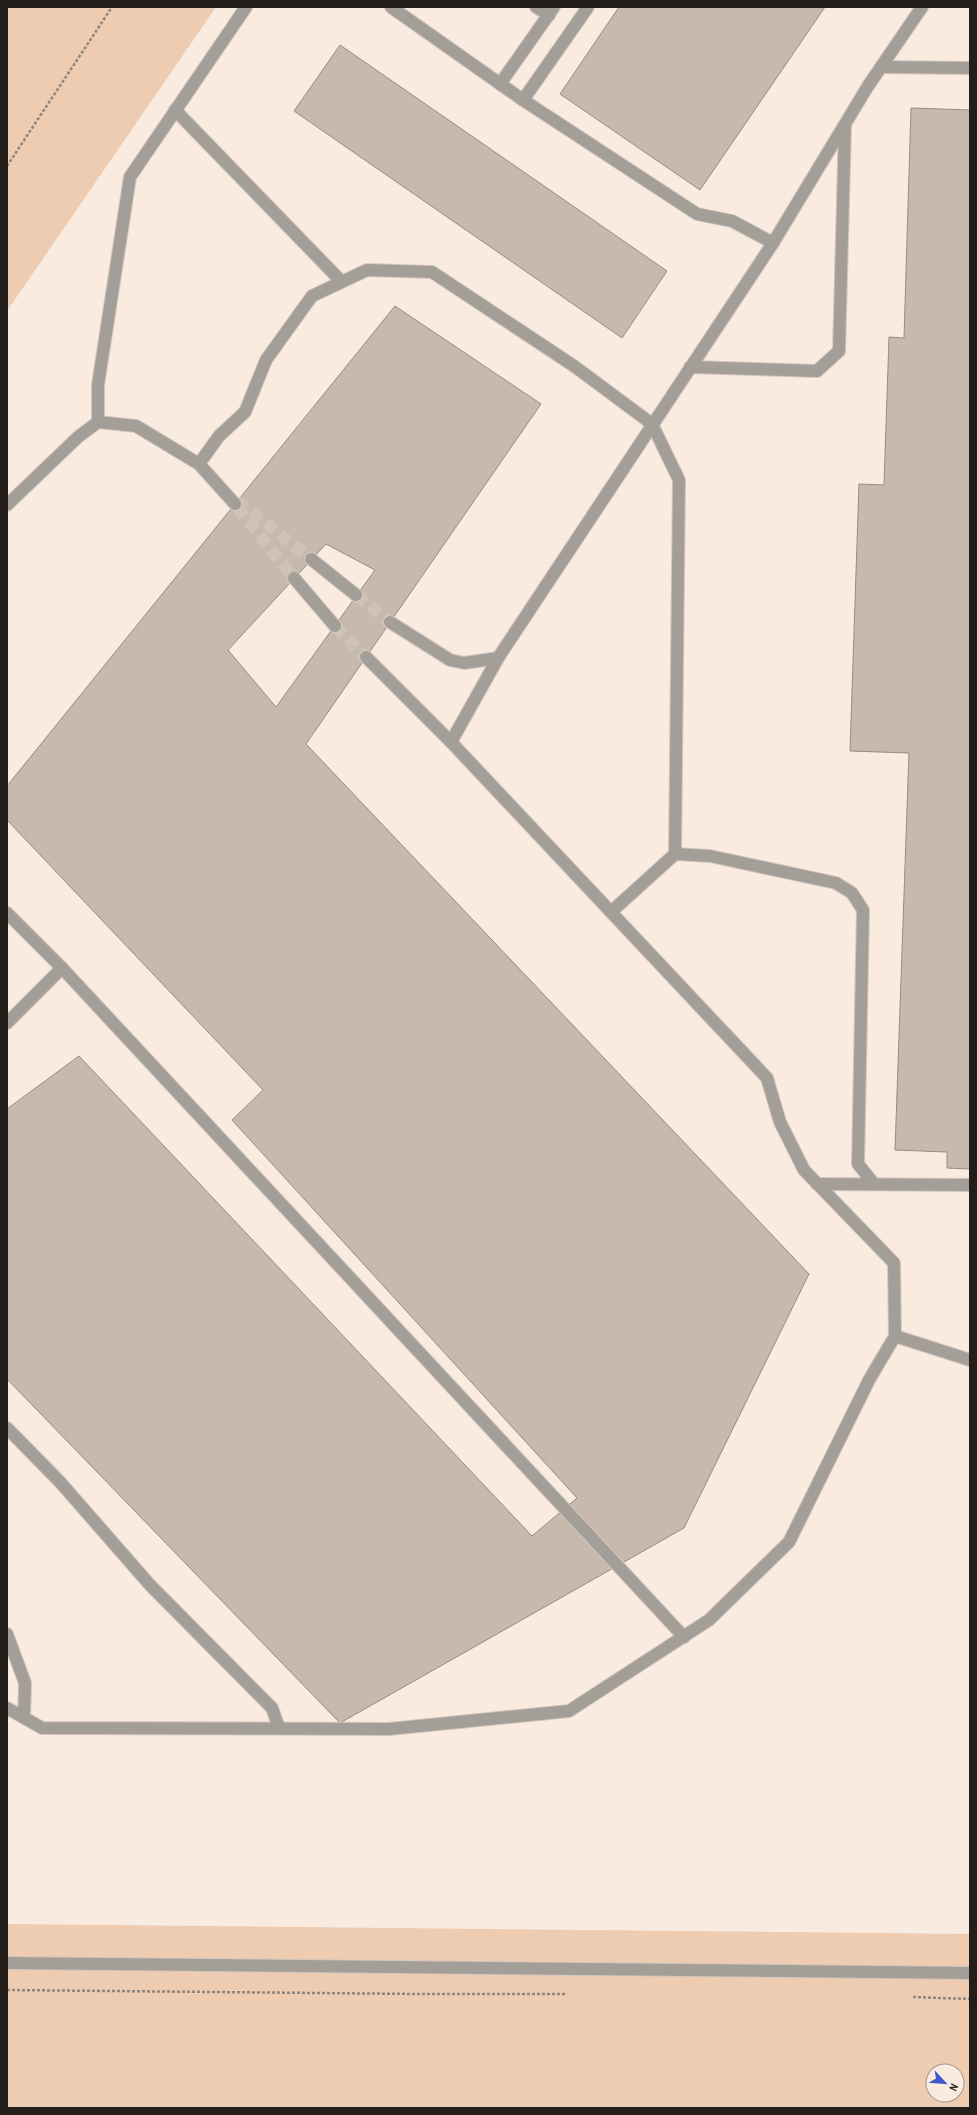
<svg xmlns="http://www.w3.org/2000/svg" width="977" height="2115" font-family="'Archivo Narrow',sans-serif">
  <rect width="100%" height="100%" fill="#faebe0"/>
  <!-- green -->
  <g fill="#edccb1" fill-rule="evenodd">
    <polygon points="7,7 216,7 7,311"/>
    <path d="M7,1924L970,1934V2108H7ZM933,2071H957V2095H933Z"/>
  </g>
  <!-- building -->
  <g fill="#c7b9ae" stroke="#988b80" fill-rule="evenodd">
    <polygon points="619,7 825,7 700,190 560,94"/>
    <polygon points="340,45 667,271 622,338 294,111"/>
    <polygon points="911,108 970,110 970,1169 947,1168 947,1152 895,1150 909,753 850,751 859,484 884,485 889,337 904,338"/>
    <path d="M395,306L541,404L306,744L809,1274L684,1528L340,1723L7,1379V1109L79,1056L532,1536L577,1498L232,1120L263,1090L7,820V786ZM326,544L375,570L276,707L228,650Z"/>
  </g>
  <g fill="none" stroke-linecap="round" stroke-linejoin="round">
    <!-- minor-tunnel -->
    <g stroke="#cfc2b8" stroke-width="12" stroke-dasharray="12 6" stroke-linecap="butt">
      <polyline points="237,501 311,559"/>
      <polyline points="237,507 294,578"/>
      <polyline points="356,595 390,622"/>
      <polyline points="335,626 366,657"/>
    </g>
    <defs>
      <g id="minor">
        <polyline points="391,7 523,100 697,214 732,221 773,243"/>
        <polyline points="536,7 549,15"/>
        <polyline points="881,67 970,68"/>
        <polyline points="500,84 554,7"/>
        <polyline points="523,100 588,7"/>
        <polyline points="175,110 341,281"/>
        <polyline points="690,367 817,371 839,351 845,125"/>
        <polyline points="98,422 136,426 199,464 235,504"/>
        <polyline points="199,464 219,436 245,412 266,360 312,296 367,270 432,272 574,366 652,424 679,480 675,854"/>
        <polyline points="7,505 78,437 98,422 98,385 130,177 246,7"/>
        <polyline points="311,559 356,595"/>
        <polyline points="294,578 335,626"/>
        <polyline points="390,622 450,660 464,663 498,658"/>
        <polyline points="451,742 498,658 773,243 868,86 922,7"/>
        <polyline points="611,912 675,854 710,856 836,883 852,893 863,910 858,1164 874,1184"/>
        <polyline points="7,913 62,968 7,1023"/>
        <polyline points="62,968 684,1637"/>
        <polyline points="817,1184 970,1185"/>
        <polyline points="895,1336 970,1360"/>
        <polyline points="7,1428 60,1482 150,1585 272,1708 279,1728"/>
        <polyline points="7,1634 25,1683 24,1718"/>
        <polyline points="7,1708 42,1728 389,1729 569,1711 709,1620 789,1542 869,1380 895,1336 894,1263 804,1170 780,1122 767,1078 451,742 366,657"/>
        <polyline points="7,1963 970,1973"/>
      </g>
    </defs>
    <!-- minor casing -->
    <use href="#minor" stroke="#d3c6bc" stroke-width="14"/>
    <!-- path -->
    <g stroke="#90867e" stroke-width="2.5" stroke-dasharray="3 2" stroke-linecap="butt">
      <polyline points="7,166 112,7"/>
      <polyline points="7,1990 419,1994 566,1994"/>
      <polyline points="913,1997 970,1999"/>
    </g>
    <!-- minor -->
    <use href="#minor" stroke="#a49e99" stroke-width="12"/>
  </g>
  <!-- border -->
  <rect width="977" height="2115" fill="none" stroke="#231e1a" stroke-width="16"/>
  <!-- north arrow -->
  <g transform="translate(945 2083) rotate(116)"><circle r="19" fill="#faebe0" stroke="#a49991"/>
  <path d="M0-3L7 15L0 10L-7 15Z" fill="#4057ca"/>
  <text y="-6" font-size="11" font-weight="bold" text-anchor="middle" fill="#231e1a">N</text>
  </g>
</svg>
